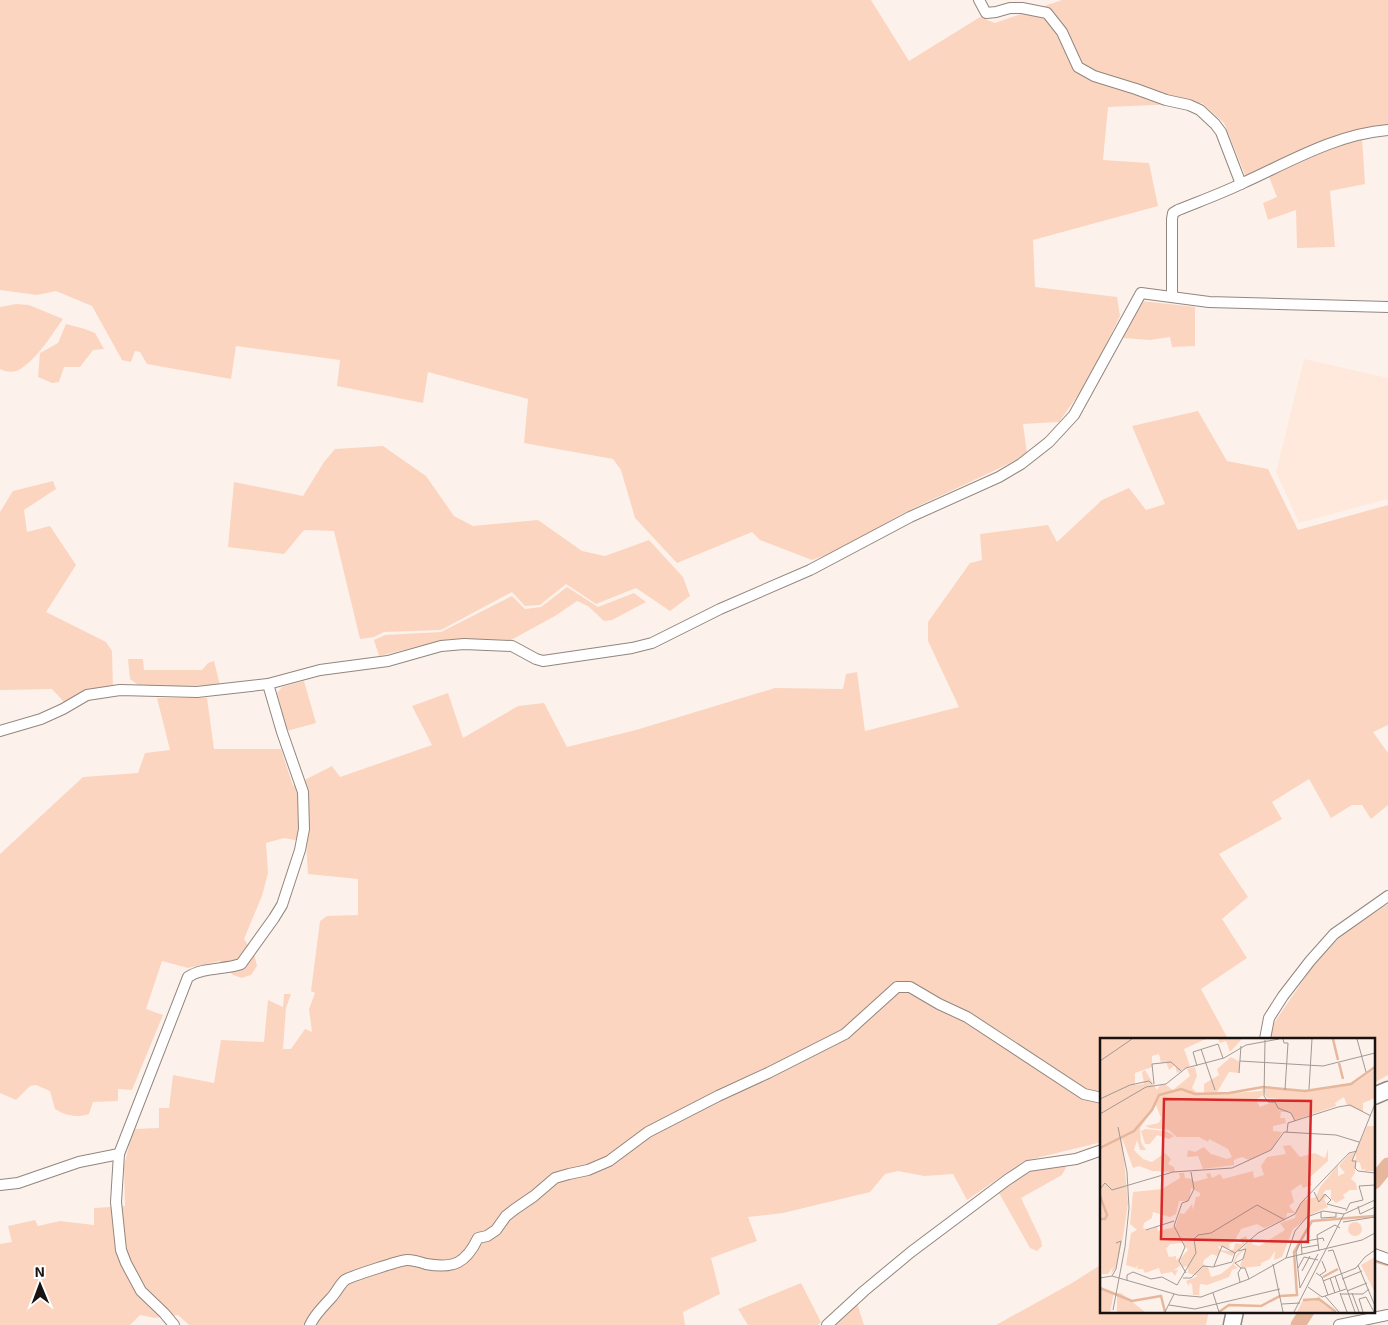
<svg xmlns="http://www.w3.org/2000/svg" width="1388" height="1325" font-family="'Exo 2',sans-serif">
  <rect width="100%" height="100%" fill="#fdf2eb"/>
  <!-- built -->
  <polygon fill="#fee9dc" points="1304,359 1388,378 1388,499 1299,523 1276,472"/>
  <!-- green -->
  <g fill="#fbd5c0">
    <path d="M0,0H871L909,61L980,17L995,23L1062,0H1388V126L1359,129L1342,134L1246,177L1224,123L1202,103L1108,107L1103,160L1149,163L1158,206L1033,240L1035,287L1117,297L1120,316L1088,381L1059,422L1023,424L1027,454C986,476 942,494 900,515C871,531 844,550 812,560L760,540L752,532L677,563L635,518L621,470L613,459L524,443L528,399L428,372L423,403L337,386L340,360L236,346L231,379L147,364L140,352L135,351L131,362L122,360L92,306L56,291L37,295L0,290Z"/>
    <path d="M1362,138L1365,184L1330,191L1335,247L1297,248L1296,210L1268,220L1263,203L1277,197L1269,177C1294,165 1336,141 1362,138Z"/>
    <polygon points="1142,301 1195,307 1195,346 1172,347 1170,337 1150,340 1123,338"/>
    <path d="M16,304L29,305L63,319C51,336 37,359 19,370C12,373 6,372 0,369V307Z"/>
    <polygon points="66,324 85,329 95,333 104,349 93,350 80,367 64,367 59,382 52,383 38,377 40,353 58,343"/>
    <path d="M1198,411L1227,461L1268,469L1298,530L1388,505V725L1373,732L1388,753V805L1371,819L1362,805H1352L1331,818L1309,779L1272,802L1282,819L1219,854L1248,897L1222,919L1247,958L1201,989L1228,1039H1102V1142L1024,1161L967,1200L953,1174L924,1176L898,1171L885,1174L870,1192L783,1213L748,1217L757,1241L711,1258L720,1294L683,1312L685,1325H189L178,1315L155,1318L140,1315L130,1325H0V1244L12,1242L8,1226L35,1220L38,1226L60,1221L94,1225V1208L125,1206L124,1166L133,1129L159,1128V1108H169L173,1075L214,1083L221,1040L264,1042L268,1000L283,1007L284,994H291L286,1008L283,1049H291L305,1029L312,1032L309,1009L315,993L311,991L320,921L327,916L358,915V879L308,874L306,842L284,838L266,843L268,873L262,896L244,939L254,954L257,966L251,975L242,978L233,975L220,961L188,968L162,961L146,1009L163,1015L132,1090L118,1089V1101L93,1102L89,1114C76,1118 66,1116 55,1109L50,1091L36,1085L30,1086L16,1100L0,1093V854L83,777L138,773L145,753L170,750L157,698H207L214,749H281L293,786L332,766L340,777L432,745L412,706L448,693L463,738L518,706L544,703L567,747L636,730L775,688L843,689L846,674L857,672L865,731L959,707L928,641V622L970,563L982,560L980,534L1048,525L1057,542L1102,500L1129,488L1146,510L1165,504L1132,426Z"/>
    <polygon points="383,446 426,476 454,516 473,526 538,520 582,551 605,556 649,540 683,577 690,596 670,611 636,588 596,604 566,584 540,605 525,606 512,592 441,630 384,632 374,637 360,639 334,531 304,530 284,554 228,547 234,482 303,496 324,462 335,449"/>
    <polygon points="53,481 56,489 24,510 27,532 50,526 76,565 46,612 106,642 112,651 113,688 86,691 64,702 52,689 0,690 0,512 13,491"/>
    <polygon points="567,587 598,607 634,593 646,602 612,620 604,621 588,606 577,601 555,616 511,640 449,639 379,656 374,640 385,635 441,632 512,596 525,609 541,607"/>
    <polygon points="128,659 143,659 144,670 202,670 208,663 214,661 220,685 141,687 130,679"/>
    <polygon points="304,681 316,723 287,731 277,693 282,687"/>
    <polygon points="1388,904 1388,1075 1374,1083 1374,1039 1270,1039 1274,1023 1317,960 1345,932"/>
    <polygon points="1067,1165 1062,1175 1021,1198 1041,1240 1042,1246 1037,1251 1030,1248 999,1193 1030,1171"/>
    <polygon points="1102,1264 1102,1311 1209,1311 1206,1325 996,1325 1072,1283"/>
    <polygon points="801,1283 821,1322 818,1325 748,1325 738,1309"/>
    <polygon points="857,1303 864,1325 835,1325"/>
  </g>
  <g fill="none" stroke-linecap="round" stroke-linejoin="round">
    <!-- stream -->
    <polyline stroke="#e6b79c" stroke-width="2.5" points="1374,1261 1388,1265"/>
    <!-- river -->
    <g stroke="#e6b79c" stroke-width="15">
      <polyline points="1374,1182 1388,1165"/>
      <polyline points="1298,1325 1307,1311"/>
    </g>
    <defs>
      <g id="street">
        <polyline points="979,0 986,13 996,12 1010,8 1022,8 1047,13 1062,32 1078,67 1094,76 1136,89 1166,100 1189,105 1200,110 1215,124 1221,132 1241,184"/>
        <path d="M1172,297V219L1173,213L1178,210C1200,201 1223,193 1245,182C1291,161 1337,134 1388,130"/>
        <polyline points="0,731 41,719 63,709 87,695 120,690 197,692 268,684 320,670 388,661 441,646 464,644 512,646 536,659 543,661 632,648 652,643 720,609 810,570 910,517 999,477 1021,464 1049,442 1074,415 1141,293 1209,302 1388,307"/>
        <polyline points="1265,1039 1269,1018 1283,996 1310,961 1334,934 1388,896"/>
        <polyline points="0,1185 18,1183 79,1162 119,1154"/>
        <polyline points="1374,1254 1388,1259"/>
        <path d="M174,1325L164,1313L141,1291L126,1263L121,1250L116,1202L119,1154L188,977C203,967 224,970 241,964L274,918L282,905L300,850L304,829L303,792L282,732L268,684"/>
        <path d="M310,1325C315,1314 323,1307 331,1298C336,1293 340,1284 345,1280C349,1277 401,1260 407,1260C413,1260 420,1262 426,1264C454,1269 466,1263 478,1238L487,1236L496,1230L506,1216L515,1209L534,1196L555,1178L569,1174L588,1170L609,1161L648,1132L718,1096L768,1073L845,1034L897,987H910L939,1004L967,1017L1084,1094L1102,1098"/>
        <polyline points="827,1325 864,1291 911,1252 1007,1180 1028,1166 1076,1159 1102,1150"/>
        <polyline points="1339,1325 1388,1315"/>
      </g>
      <g id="primary">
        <polyline points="1374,1096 1388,1090"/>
        <polyline points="1232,1325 1235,1311"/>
      </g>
    </defs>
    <!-- street casing -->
    <use href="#street" stroke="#92867e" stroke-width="12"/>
    <!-- primary casing -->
    <use href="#primary" stroke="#92867e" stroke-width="19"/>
    <!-- street -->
    <use href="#street" stroke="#fff" stroke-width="10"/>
    <!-- primary -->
    <use href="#primary" stroke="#fff" stroke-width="16"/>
  </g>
  <!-- overview -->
  <g transform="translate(1100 1038)">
    <rect width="275" height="275" fill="#fdf2eb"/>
    <path d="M0,1H106L84,11L90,28L77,35L75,27L69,32L66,24L61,25L59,16L52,18V29L35,35V47L44,46L42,34L45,32L57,52L60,47H66L73,52L90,38L87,31L95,29L97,38L92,50L96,54L104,55V46L119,37L117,31L131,19L140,24L139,35L129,34L116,56L162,53L163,50L200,53L244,48L255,45L275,31V60L263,65V74L247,67L244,59L235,65L236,68L195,82L191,74H181L180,80H185L186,85L173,88V93L182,94L172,111L149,122L142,119L134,122V127L103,131L98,118L87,119L88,112L95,114L104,109L111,116L127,121L132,119L128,111L109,101L108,104L99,99H77L69,92L50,90L45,88L59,85L61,80L56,67L40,90L41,104L46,112H40L37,102L34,112L43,121L52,124L69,112L65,115L71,121L68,126L74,129L75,134L52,133L39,128L33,130L22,100L28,165L23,199L16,230L11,236L13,229L8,236H2ZM163,53L167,60L179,61L160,69L156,62L163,57ZM118,1H141V2L130,14L126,3L120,5ZM267,88H275V133H264L266,131L262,132L260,125L252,122ZM45,91L66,93L74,98L69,101L57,97L50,106H45L41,93ZM190,107L200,119L215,115L225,120L228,111V123L208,141L212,147L203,150L201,146L191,153L194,164L189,168L195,175H187L186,181L164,190L157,186L141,191L134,204L129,206L130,211L118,208L120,212L130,213L134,211L135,205L142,206L140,201L146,198L148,202L132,218L120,213L117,218L112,216L104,222L103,226L108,229L111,239L121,236L132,227L137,216L145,211L137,219L134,227L138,230L132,232L129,239L107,247L100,246L99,257H93L92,246L89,245V249L86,243L98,238L88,235V228L82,229L80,221L88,212L80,200L82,205L70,206L66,211L69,219L76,218V222L83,216L79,220L80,228L74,232H78L75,238L72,234L61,236L59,230L45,235L43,231H37L38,227L36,230L26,227L31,195L37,192L30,186L33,154L62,151L80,140L79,135H84L85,140L92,141L94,144L108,140L106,136L110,135L112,140L120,136L123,141L153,133L154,140L164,137L161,128L167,119L186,116L183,108ZM91,150L100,155V158L96,159L93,172L92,166L84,176L80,175L75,189L58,193L57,189L61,187L50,192L43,190L44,185L52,180L53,174L70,179L76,176L79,163H89ZM256,114L255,135L251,141L256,145L257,152H250L243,157L245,160L236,165L231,161V152H226L223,155L227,158L224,161L228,169L214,175L193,191L182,219L174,222L175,213L170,221L161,225V228L142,230L140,227L147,211L140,214L152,200V206L159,208L185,192L180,185L195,180L197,171L204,162L216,159L220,149L238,127V138L245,135L239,128L249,116ZM248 191a7 7 0 1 1 14 0a7 7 0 1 1-14 0ZM275,219V255L261,227ZM0,248L7,254H14L10,274H0ZM17,255H21L45,274H17ZM219,258L223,266L235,274H197L203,262L213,263Z" fill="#fbd5c0" fill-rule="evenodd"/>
    <path fill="none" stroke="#e6b79c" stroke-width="2.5" d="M233,1L238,22M239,25L243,41M0,110L34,93L52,72L59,57L81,51L95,56L129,55L163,49L205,53L251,46L275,29M0,158L7,177L5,181H0M223,239L238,231M0,250L32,263L61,258L65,274M203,262L219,261L236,274M119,274L129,267L161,268L180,258L197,257L194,214L212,183L274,178"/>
    <path fill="none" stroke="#a19994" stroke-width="1" d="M183,1L184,5H188L185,52M257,1L266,34M165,2L164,58L168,64H175L178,70L191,75L195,83M101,11L115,52M0,23L32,1M140,23L223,28L275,15M97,28L93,14L118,6L123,20M139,35L141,8M54,46L52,26L71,24L81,33M209,51L212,1M0,61L30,47L49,43L52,46M275,66L252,123H256L255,130L258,133L275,135M0,76L46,49L66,46L86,30L124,20L146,7L179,1M187,94L188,85L238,69L250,67L271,78M0,151L5,145L12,152L73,134L132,130L171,112L184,94L236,97L259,104M214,154L219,164L225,156L231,162L227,166L246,171M258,168L260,176L275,169M246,173L250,165L263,162L259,148L275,147M221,174V180L236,179V175M244,176L275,162M243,184L275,179M46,192L74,183M201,210L218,207M138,213L146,211L143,221L135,225L141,230L138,235L140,244M219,213L217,197L235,187L240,190M228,213L233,212L255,274M202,216L201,204L223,200L224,203M186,220L262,202L275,195M173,226L183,274M258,227L275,268M114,228L122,208L135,215M141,230H145L149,241M198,230L204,219L218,222M202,233L210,218M86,235L79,223L85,209L74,188L82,165L88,163L94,151L91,134M216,235L222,239L228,257M220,237L226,233L222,223M12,238L16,231L21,203L16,205M235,238L240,253M0,240L12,238L78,257L101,259L149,241L186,220L195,193L207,179L223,173L244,176M83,240H91L103,228L113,229L132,224L135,215L158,195L195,176L201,165L249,115L257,113M230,240L235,255M242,241L262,233M27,243V237L33,234L51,241L62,239L77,247M223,243L256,230L265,219L275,212M77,247L96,215L94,201L98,197L111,195L157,167L185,182M208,249L222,259L246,251M200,250L196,214L200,205M200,250L218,216M247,253L267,245M113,255L119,274M240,255L247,274M252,255L259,274M240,256H263L269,251M225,258L239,274M182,266L200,265M69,267L95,271L180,251M13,272L25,209L29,170L27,134L18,89M65,274L74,256M194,274L244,176M263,274L259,261L266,259L274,274"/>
    <path fill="#d62828" fill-opacity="0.15" stroke="#d62828" stroke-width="2.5" d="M64,61L211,63L208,204L61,201Z"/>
    <rect width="275" height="275" fill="none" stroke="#181311" stroke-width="2.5"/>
  </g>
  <!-- north arrow -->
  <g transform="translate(40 1285) rotate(359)" stroke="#ffffff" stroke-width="4" paint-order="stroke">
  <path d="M0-4L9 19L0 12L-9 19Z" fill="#181311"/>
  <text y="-8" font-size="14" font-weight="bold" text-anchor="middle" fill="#181311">N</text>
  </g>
</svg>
